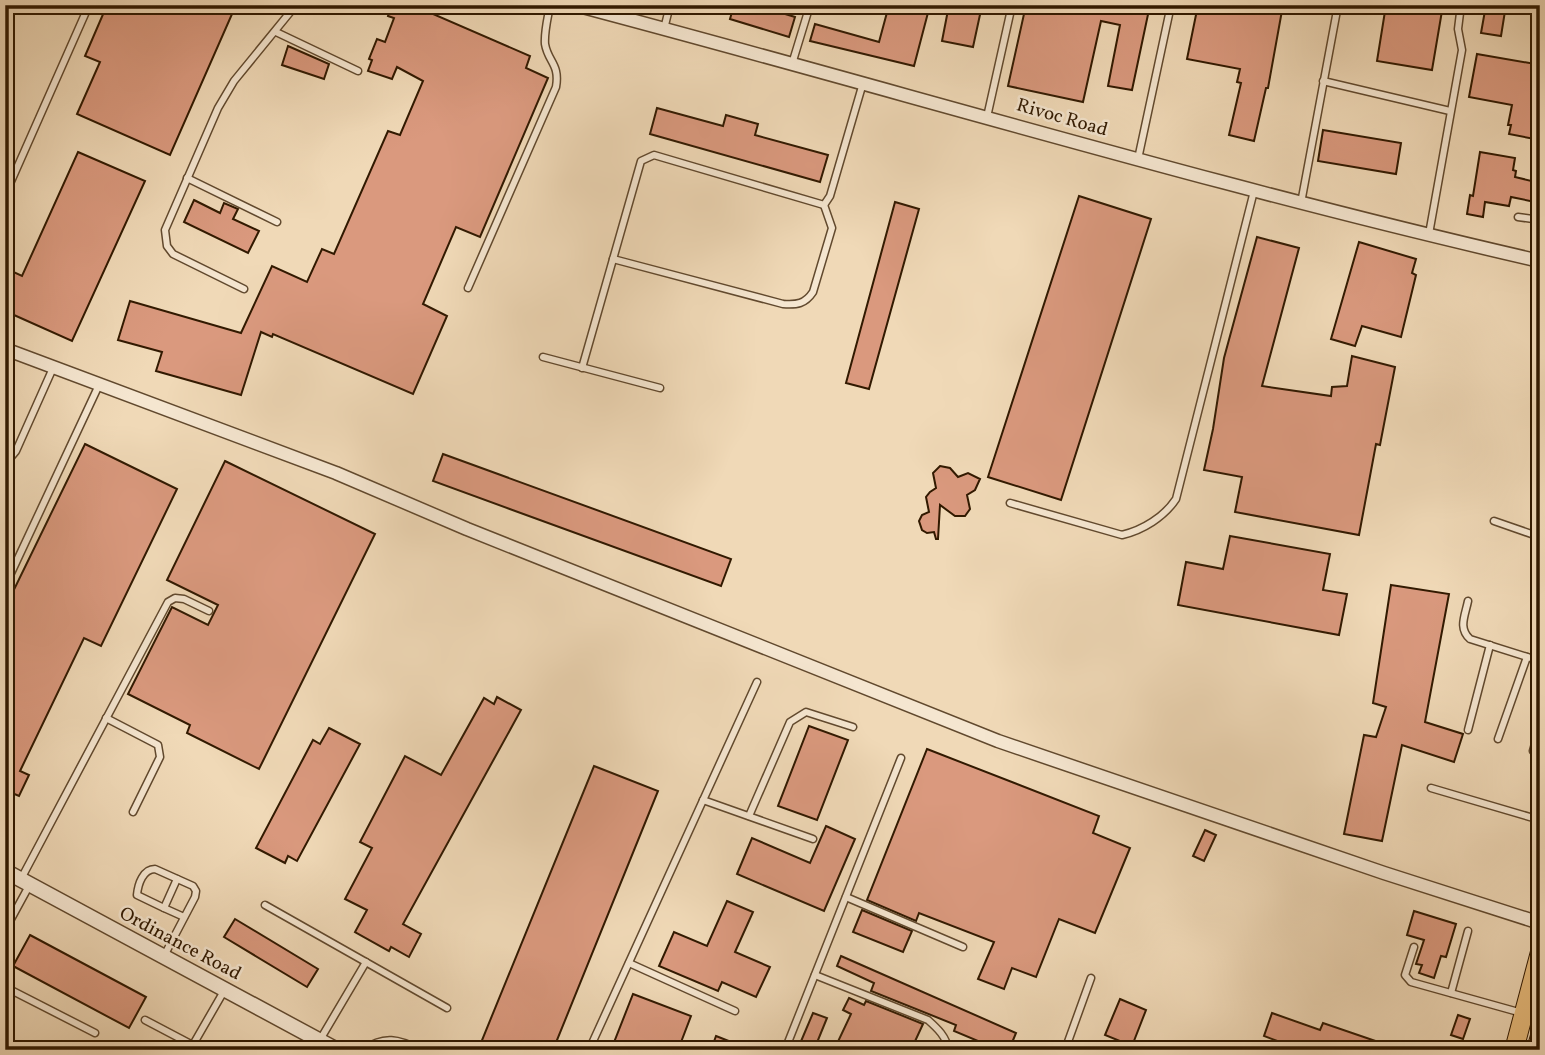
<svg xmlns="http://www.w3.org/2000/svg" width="1545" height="1055" font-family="Vollkorn,serif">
  <rect width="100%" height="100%" fill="#f0d9b7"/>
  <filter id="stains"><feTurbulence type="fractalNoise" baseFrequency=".00286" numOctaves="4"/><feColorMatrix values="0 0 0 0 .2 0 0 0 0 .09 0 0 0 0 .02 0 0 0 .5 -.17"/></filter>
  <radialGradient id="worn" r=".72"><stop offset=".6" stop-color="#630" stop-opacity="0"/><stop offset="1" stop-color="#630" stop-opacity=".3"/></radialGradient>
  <!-- building -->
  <g fill="#da997e" stroke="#311900" stroke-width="2">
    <polygon points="107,5 236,5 170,155 77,114 100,62 85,56"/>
    <polygon points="391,5 428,5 426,11 530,56 526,68 548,78 480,237 456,227 423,304 447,316 413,394 273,334 272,337 261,332 241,395 156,371 162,352 118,340 130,301 241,333 272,266 307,282 322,249 334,254 388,131 400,135 423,81 397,67 392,79 368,71 372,60 369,59 377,39 385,42 394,18 388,16"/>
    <polygon points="734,5 756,5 795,17 789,37 730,19"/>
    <polygon points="889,5 930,5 914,66 810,41 815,24 879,42"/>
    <polygon points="949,5 981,10 973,47 942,41"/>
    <polygon points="1026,5 1150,5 1132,90 1108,86 1120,25 1101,21 1083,102 1008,86"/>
    <polygon points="1198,5 1283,5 1268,88 1266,88 1254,141 1229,135 1241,83 1237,82 1240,69 1187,59"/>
    <polygon points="1386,5 1443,5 1432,70 1377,61"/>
    <polygon points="1486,5 1506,5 1501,36 1481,33"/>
    <polygon points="288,46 329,64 324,79 282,65"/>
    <polygon points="1477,54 1535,64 1534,66 1540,67 1540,140 1509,134 1511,125 1508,125 1512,105 1469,97"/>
    <polygon points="657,108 723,126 726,115 758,124 755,135 828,155 820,182 650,134"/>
    <polygon points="1323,130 1401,143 1396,174 1318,161"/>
    <polygon points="78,152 145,181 72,341 5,311 5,268 22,276"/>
    <polygon points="1480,152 1515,158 1513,170 1516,171 1515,177 1540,183 1540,203 1511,197 1509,206 1485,202 1483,217 1467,214 1470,195 1473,196"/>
    <polygon points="1079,196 1151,219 1061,500 988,477"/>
    <polygon points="194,200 220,213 224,203 238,209 233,219 259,231 248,253 184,222"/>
    <polygon points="895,202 919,209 869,389 846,383"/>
    <polygon points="1257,237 1299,248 1262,386 1331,396 1332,387 1347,386 1352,356 1395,367 1380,445 1376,444 1359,535 1235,512 1242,477 1204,470 1213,429 1224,358"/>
    <polygon points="1359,242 1416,259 1412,273 1416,275 1401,337 1362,326 1355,346 1331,339"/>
    <polygon points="85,444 177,489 101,646 84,638 20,771 29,775 19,796 5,790 5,608"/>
    <polygon points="443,454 731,559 721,586 433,481"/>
    <polygon points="225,461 375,534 259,769 187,733 190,725 128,694 172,607 208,625 218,605 167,580"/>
    <polygon points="940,466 950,468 958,477 968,473 980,479 975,490 967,495 970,509 965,516 955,516 940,505 938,539 936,539 934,532 927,533 922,530 919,521 922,515 929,512 926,497 930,492 936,488 933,473"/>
    <polygon points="1230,536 1330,554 1323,590 1347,594 1339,635 1178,605 1186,562 1223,569"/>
    <polygon points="1391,585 1449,594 1425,722 1463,734 1454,762 1402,745 1382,841 1344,834 1364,735 1376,737 1386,707 1373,703"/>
    <polygon points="497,697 521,710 403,924 421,934 409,957 391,947 389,951 355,932 367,910 345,899 372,848 360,842 405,756 441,775 484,698 494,704"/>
    <polygon points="809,726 848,740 817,820 778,806"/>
    <polygon points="329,728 360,744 297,861 288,856 285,863 256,848 313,740 320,744"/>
    <polygon points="927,749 1099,816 1093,833 1130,848 1095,933 1059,919 1036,977 1012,968 1004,989 978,979 994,942 919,913 916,921 867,900"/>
    <polygon points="594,766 658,791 553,1050 478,1050"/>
    <polygon points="826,826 855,839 824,911 737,874 752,838 810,863"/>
    <polygon points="1205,830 1216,835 1204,861 1193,856"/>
    <polygon points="727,901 753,912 735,952 770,967 756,997 722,982 718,991 659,966 674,932 707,946"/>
    <polygon points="862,910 912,931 903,952 853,932"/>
    <polygon points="1414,911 1456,924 1446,957 1441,956 1434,978 1419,973 1422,965 1416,964 1424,940 1407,935"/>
    <polygon points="235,919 318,969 307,987 224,937"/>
    <polygon points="30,935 146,997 129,1028 13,966"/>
    <polygon points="841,956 1016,1033 1009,1050 988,1050 990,1046 954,1031 956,1025 871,991 874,983 837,966"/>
    <polygon points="633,994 691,1016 678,1050 611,1050"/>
    <polygon points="849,998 864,1005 866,1001 923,1024 911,1050 834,1050 851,1014 843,1010"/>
    <polygon points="1120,999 1146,1010 1132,1046 1105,1035"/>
    <polygon points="813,1013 827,1018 814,1050 810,1050 799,1046"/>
    <polygon points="1272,1013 1320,1030 1323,1023 1396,1048 1396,1050 1302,1050 1264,1036"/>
    <polygon points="1458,1015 1470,1019 1463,1039 1451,1035"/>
    <polygon points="716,1036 749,1049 749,1050 711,1050"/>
  </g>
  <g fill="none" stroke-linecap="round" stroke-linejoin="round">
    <defs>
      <g id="service">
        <polyline points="664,29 670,5"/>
        <polyline points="276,32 358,71"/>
        <polyline points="792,64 810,5"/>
        <polyline points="1323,81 1450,111"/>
        <polyline points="987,117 1012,5"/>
        <polyline points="1138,159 1171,5"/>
        <polyline points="187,178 277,222"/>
        <polyline points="5,195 89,5"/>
        <polyline points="1301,203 1338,5"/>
        <polyline points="1518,217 1540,220"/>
        <polyline points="1429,234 1462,50 1458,29 1461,5"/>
        <path d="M613,259L783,304C797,305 805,304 813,292L832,228L824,205"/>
        <path d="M468,288L556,87C560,64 548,62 545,44C544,32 548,17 550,5"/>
        <polyline points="244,289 173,254 167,246 165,230 218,108 234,81 296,5"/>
        <polyline points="543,357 660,388"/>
        <polyline points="582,368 641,161 654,155 824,205 830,196 863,83"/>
        <polyline points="5,460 11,457 16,451 53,368"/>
        <path d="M1010,503L1122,535C1143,530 1164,517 1176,499L1254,191"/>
        <polyline points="1494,521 1540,537"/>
        <polyline points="5,586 99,385"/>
        <path d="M1468,601C1465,616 1458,628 1470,639L1540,661"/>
        <polyline points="106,718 158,745 160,757 133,812"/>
        <polyline points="1468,730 1490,645"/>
        <polyline points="1498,739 1527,657"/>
        <polyline points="1533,751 1540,726"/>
        <polyline points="1431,788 1540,820"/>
        <polyline points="703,800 813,839"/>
        <polyline points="749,816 790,722 806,712 853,727"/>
        <polyline points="21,879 168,602 175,598 184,599 209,611"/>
        <polyline points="177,879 164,908 184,917"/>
        <polyline points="846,897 963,947"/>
        <polyline points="265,905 447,1008"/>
        <polyline points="5,930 29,886"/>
        <polyline points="1414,947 1405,975 1411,982 1522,1013"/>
        <path d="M164,956L195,897L196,891L193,886L155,869C143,869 138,884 137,895L164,908"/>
        <polyline points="629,963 735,1011"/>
        <path d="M815,975L928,1020C937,1028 947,1037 948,1050"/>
        <polyline points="5,987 95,1033"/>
        <polyline points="1451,993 1468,931"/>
        <polyline points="145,1020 202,1050"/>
        <polyline points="190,1050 224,991"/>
        <polyline points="314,1050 366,962"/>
        <path d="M363,1050C384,1035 399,1039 420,1050"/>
        <polyline points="589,1050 757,682"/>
        <polyline points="785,1050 901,758"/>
        <polyline points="1065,1050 1091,978"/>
      </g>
      <g id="minor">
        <path d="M575,5C897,90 1215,187 1540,261"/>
        <polyline points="5,349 336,473 467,529 998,741 1384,873 1540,923"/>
      </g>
      <polyline id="tertiary" points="5,871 337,1050"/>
      <g id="primary">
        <polyline points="1514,1050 1540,952"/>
        <polyline points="1536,1050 1540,1036"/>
      </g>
    </defs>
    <!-- service casing -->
    <use href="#service" stroke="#61492e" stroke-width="9"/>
    <!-- minor casing -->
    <use href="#minor" stroke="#61492e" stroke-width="15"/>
    <!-- tertiary casing -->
    <use href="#tertiary" stroke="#61492e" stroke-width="17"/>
    <!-- primary casing -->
    <use href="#primary" stroke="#311900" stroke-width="20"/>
    <!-- service -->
    <use href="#service" stroke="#f5e6d0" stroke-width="6"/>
    <!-- minor -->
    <use href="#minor" stroke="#f5e6d0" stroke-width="12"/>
    <!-- tertiary -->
    <use href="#tertiary" stroke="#f5e6d0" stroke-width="14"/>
    <!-- primary -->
    <use href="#primary" stroke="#e8bc7c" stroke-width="18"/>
  </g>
  <g text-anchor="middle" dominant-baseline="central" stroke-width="5" stroke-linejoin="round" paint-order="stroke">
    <!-- street labels -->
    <g font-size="19" fill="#311900" stroke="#f5e6d0">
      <text transform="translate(1062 118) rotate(16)">Rivoc Road</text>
      <text transform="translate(180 944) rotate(28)">Ordinance Road</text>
    </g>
  </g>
  <!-- margin -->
  <rect width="1545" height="1055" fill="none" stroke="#f0d9b7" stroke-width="28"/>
  <rect x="7" y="7" width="1531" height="1041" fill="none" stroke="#311900" stroke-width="3.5"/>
  <rect x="14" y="14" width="1517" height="1027" fill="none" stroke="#311900" stroke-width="2"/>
  <rect width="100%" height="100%" filter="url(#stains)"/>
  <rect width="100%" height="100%" fill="url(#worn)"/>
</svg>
